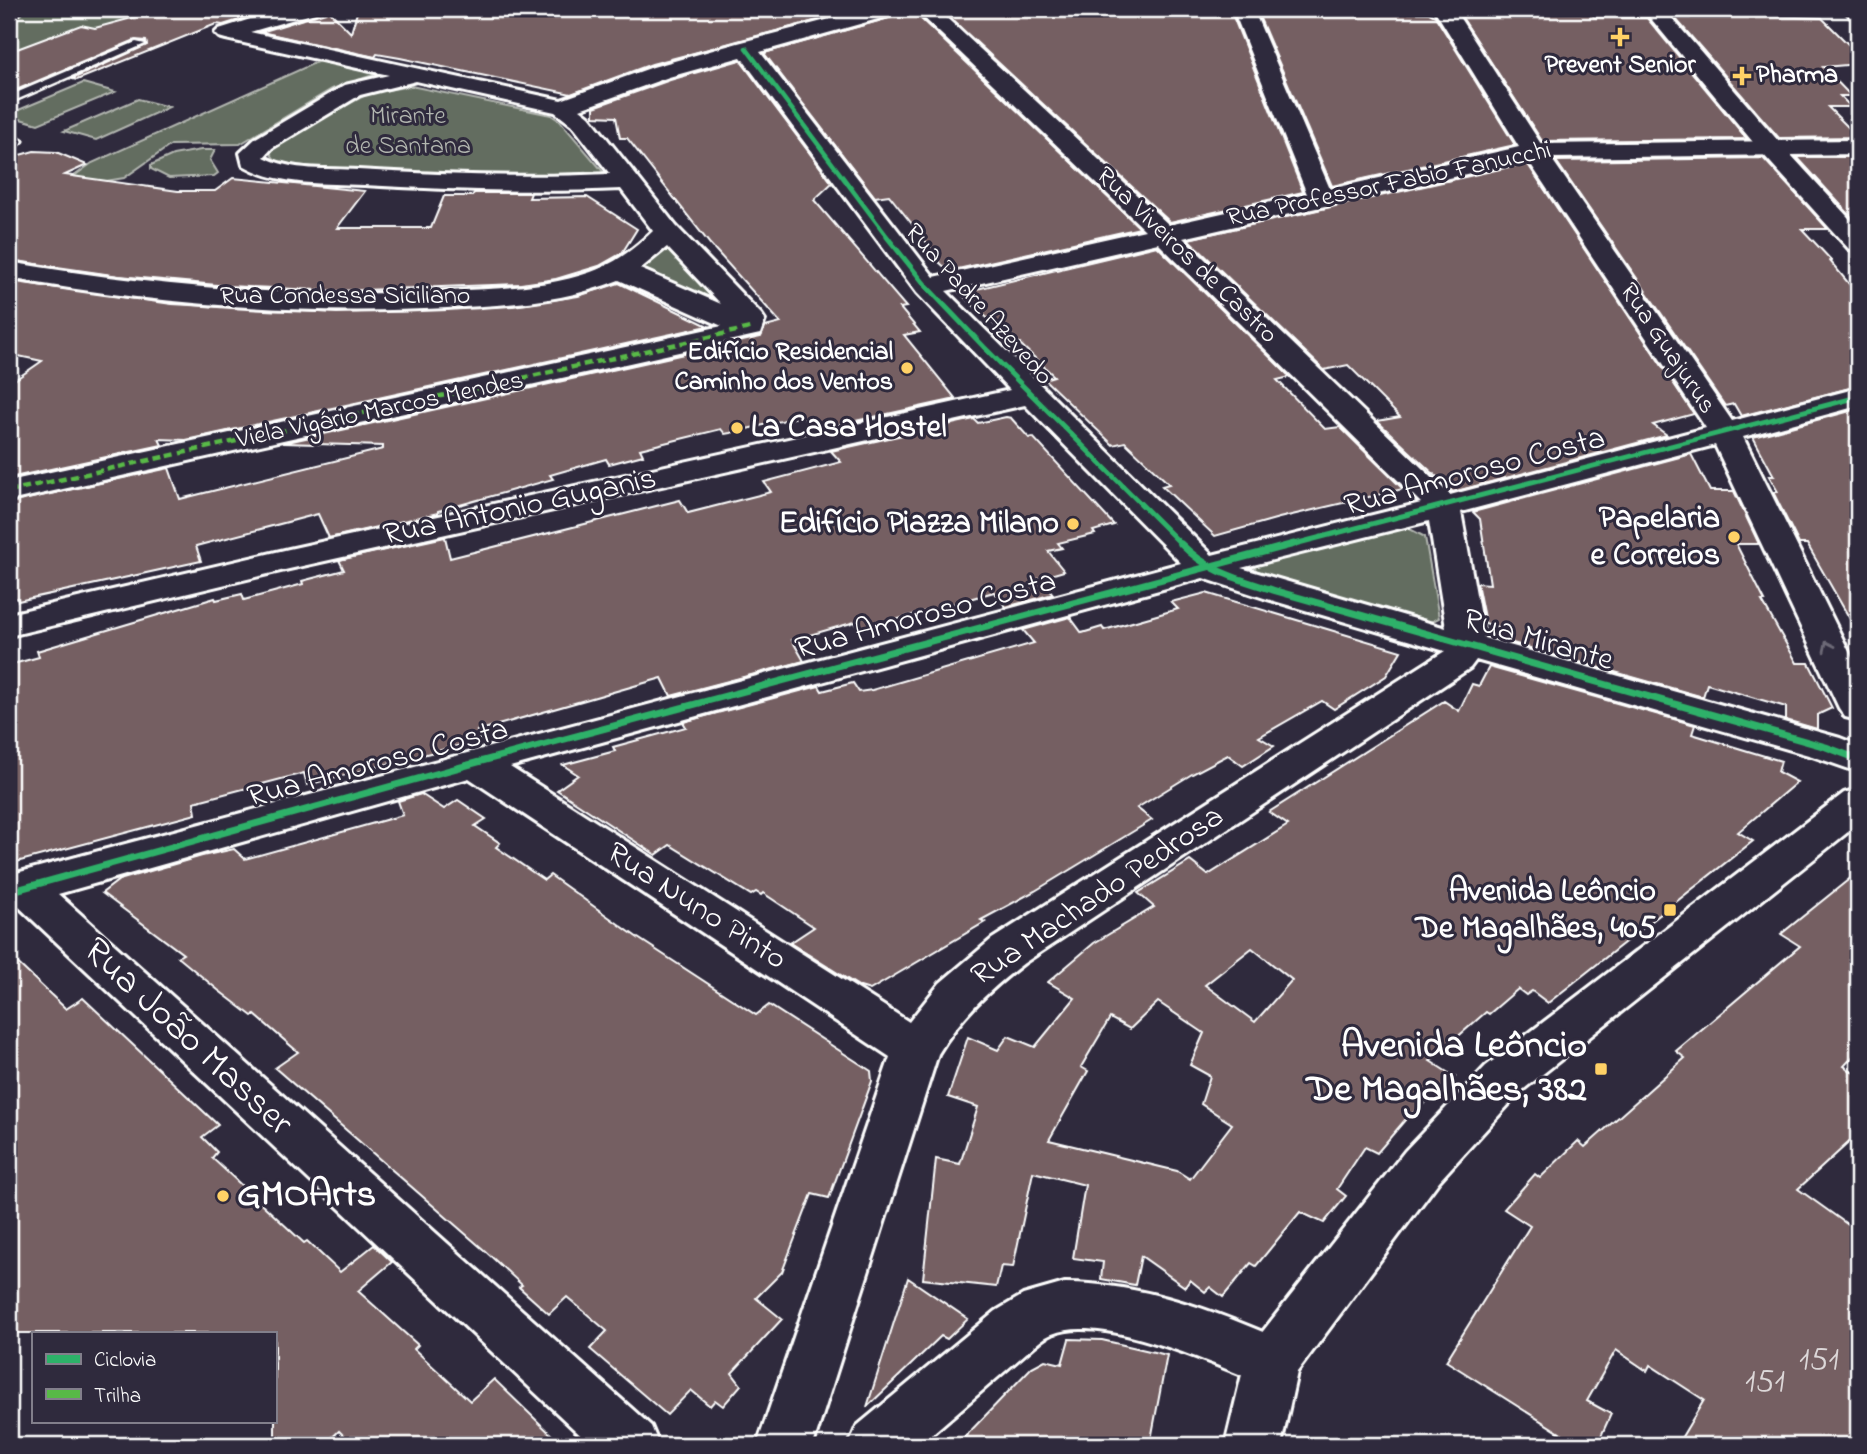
<svg xmlns="http://www.w3.org/2000/svg" width="1867" height="1454" font-family="'Indie Flower',sans-serif">
  <rect width="100%" height="100%" fill="#2f2a3d"/>
  <filter id="ink" filterUnits="userSpaceOnUse"><feTurbulence type="fractalNoise" baseFrequency=".0143" numOctaves="2"/><feDisplacementMap in="SourceGraphic" scale="14" xChannelSelector="R" yChannelSelector="G"/><feConvolveMatrix kernelMatrix="1 2 1 2 8 2 1 2 1" color-interpolation-filters="sRGB"/></filter>
  <g filter="url(#ink)">
    <!-- green -->
    <g fill="#646d61" stroke="#b2b6b0" stroke-width="2">
      <polygon points="18,9 106,9 176,28 49,77 9,97 9,14"/>
      <polygon points="319,61 376,74 332,89 240,144 171,145 124,178 71,187 63,184 92,163"/>
      <polygon points="83,83 115,92 38,124 9,116 9,114"/>
      <polygon points="411,86 551,115 560,121 606,175 604,179 383,177 283,163 276,161 270,153 275,144 369,93"/>
      <polygon points="138,99 169,107 96,140 64,131"/>
      <polygon points="201,150 215,150 210,160 218,173 214,176 169,178 151,169 151,165 173,155"/>
      <polygon points="665,240 728,312 634,266"/>
      <polygon points="1399,528 1408,528 1425,537 1439,618 1429,623 1259,574 1253,566"/>
    </g>
    <!-- building -->
    <g fill="#745f62" stroke="#fff" stroke-width="2" fill-rule="evenodd">
      <polygon points="165,9 274,9 223,25 216,24 77,80 72,79 147,45 146,41 135,40 9,93 9,52 81,25 95,28"/>
      <polygon points="358,9 845,9 848,12 652,64 571,94 400,58 377,54 375,57 261,32 329,11 351,33"/>
      <polygon points="974,9 1232,14 1303,192 1170,222 945,13"/>
      <polygon points="1271,11 1429,13 1435,16 1515,145 1332,186 1258,14 1272,15"/>
      <polygon points="1545,12 1591,13 1594,17 1647,18 1747,139 1542,141 1461,16 1547,15"/>
      <polygon points="1685,13 1822,18 1858,54 1858,64 1823,67 1851,96 1840,96 1851,107 1828,107 1858,137 1779,138 1675,18 1689,18"/>
      <polygon points="896,16 919,17 1140,228 949,271 930,254 935,253 889,195 875,197 764,53"/>
      <polygon points="740,60 832,183 814,200 906,307 900,308 920,332 904,335 956,399 814,430 802,416 730,433 725,434 721,429 640,449 643,455 609,464 606,459 550,475 553,479 438,511 438,513 329,538 318,514 196,546 201,561 18,601 17,598 9,601 9,503 169,468 180,499 383,449 383,446 283,443 761,337 765,327 781,323 710,244 627,138 620,138 616,117 594,116 594,107 670,80"/>
      <polygon points="34,151 56,152 87,165 65,175 178,191 215,191 233,178 365,191 337,228 431,228 444,196 472,196 474,193 531,193 529,198 587,197 637,229 622,253 599,266 556,279 521,284 338,291 228,286 119,276 9,260 9,158"/>
      <polygon points="1797,157 1858,157 1858,224"/>
      <polygon points="1763,158 1828,229 1802,229 1832,261 1830,261 1855,291 1852,291 1858,299 1858,386 1741,416 1734,404 1725,406 1556,161"/>
      <polygon points="1527,163 1694,414 1653,425 1667,435 1453,492 1377,421 1400,417 1348,365 1324,370 1188,239"/>
      <polygon points="1157,246 1290,377 1277,380 1325,429 1340,427 1403,489 1279,518 1215,536 1162,486 1169,484 1125,442 1113,445 1044,379 1054,376 1001,326 997,327 960,293"/>
      <polygon points="9,281 172,304 337,313 513,306 578,296 619,283 708,326 186,440 159,439 162,445 9,478 9,384 42,361 9,354"/>
      <polygon points="1858,409 1858,633 1807,544 1799,544 1773,492 1778,492 1769,476 1774,476 1753,437"/>
      <polygon points="1006,417 1011,418 1029,438 1033,437 1114,525 1093,531 1095,534 1058,543 1062,548 1048,551 1064,571 1040,578 1053,594 1006,607 994,592 860,630 855,622 792,640 804,661 671,696 662,678 477,731 480,740 307,785 304,773 194,802 196,814 9,864 9,665 39,657 37,651 215,598 216,600 242,594 244,600 303,584 302,581 344,570 339,560 445,537 450,558 680,500 688,513 771,492 764,482 841,462 831,451 974,419 978,423"/>
      <polygon points="1691,454 1710,491 1734,491 1759,544 1736,544 1765,601 1762,601 1797,663 1809,663 1832,708 1817,715 1817,729 1786,720 1786,707 1707,684 1703,697 1502,640 1508,630 1485,623 1477,583 1490,584 1480,519 1473,512"/>
      <polygon points="1206,593 1401,651 1386,676 1334,709 1322,701 1259,737 1274,746 1243,766 1228,755 1192,774 1137,808 1152,820 1035,891 981,920 985,922 870,990 860,987 790,943 814,927 763,893 761,895 756,892 751,895 670,845 656,855 557,790 578,775 563,765 615,751 613,747 686,727 683,722 819,686 822,691 853,683 859,692 872,690 1034,643 1023,630 1070,617 1082,633 1102,627 1104,630 1178,609 1171,602"/>
      <path d="M1489,667L1695,725L1692,734L1781,761L1778,772L1797,782L1738,832L1753,841L1548,1003L1532,991L1526,995L1518,989L1489,1014L1486,1012L1430,1061L1455,1077L1405,1120L1377,1153L1365,1147L1337,1189L1346,1196L1324,1223L1300,1212L1256,1266L1251,1263L1223,1297L1210,1287L1205,1292L1190,1280L1185,1287L1141,1256L1135,1285L1101,1279L1103,1262L1073,1258L1085,1185L1033,1172L1013,1267L1001,1266L996,1287L923,1279L936,1159L960,1164L978,1107L948,1097L968,1037L998,1050L1008,1036L1035,1047L1075,998L1048,982L1094,943L1154,907L1138,893L1190,861L1208,875L1288,825L1269,812L1444,701L1459,711L1472,684L1479,686ZM1252,948L1292,980L1255,1022L1205,985ZM1158,1002L1204,1033L1190,1065L1210,1076L1201,1104L1232,1124L1190,1179L1177,1171L1049,1140L1088,1071L1081,1067L1110,1018L1130,1029Z"/>
      <polygon points="421,794 444,809 458,800 486,819 475,826 500,843 496,847 544,880 550,875 638,938 756,1015 769,1005 871,1071 872,1081 829,1198 812,1194 782,1272 756,1298 782,1319 732,1373 741,1385 723,1406 715,1400 710,1406 691,1390 667,1415 590,1349 607,1331 567,1297 549,1314 519,1287 522,1285 484,1250 275,1068 298,1052 255,1015 252,1016 218,990 178,957 183,954 102,893 119,880 202,856 234,849 245,859 403,815 398,801"/>
      <polygon points="1858,872 1858,1051 1844,1066 1858,1076 1858,1134 1798,1189 1858,1232 1858,1445 1677,1445 1704,1400 1650,1365 1647,1371 1616,1350 1587,1401 1611,1414 1597,1445 1579,1445 1446,1361 1530,1226 1504,1209 1535,1174 1540,1178 1578,1141 1585,1147 1685,1058 1676,1051 1800,946 1781,934"/>
      <polygon points="9,955 66,1009 83,998 218,1125 202,1137 217,1152 212,1158 304,1243 307,1241 340,1272 374,1245 392,1262 358,1291 418,1345 414,1349 470,1401 494,1379 562,1445 353,1445 339,1431 324,1445 275,1445 275,1333 9,1333"/>
      <polygon points="908,1278 968,1319 947,1339 941,1336 867,1407"/>
      <polygon points="1069,1339 1102,1340 1167,1355 1150,1445 957,1445 1032,1367 1045,1360 1062,1364"/>
    </g>
    <g fill="none" stroke-linecap="round" stroke-linejoin="round">
      <defs>
        <g id="service">
          <polygon points="136,42 145,44 9,103 9,96"/>
          <polygon points="9,133 23,141 9,152"/>
        </g>
        <g id="minor">
          <polygon points="9,9 23,9 20,13 9,17"/>
          <path d="M282,9H318L315,13L250,32L561,100L653,67L738,43L869,9H902L899,13L760,52L934,277L1145,230L915,9H937L1169,225L1307,194L1233,9H1253L1330,189L1519,147L1434,9H1454L1541,144L1858,140V154L1551,158L1732,421L1858,388V406L1743,437L1858,670V720L1845,717L1839,708L1715,445L1461,512L1484,638L1840,738L1858,745V772L1812,756L1476,660L1470,668L1024,963C990,989 960,1017 938,1054L813,1445H757L890,1057L469,778L58,894L651,1426L659,1445H591L17,905L9,907V875L1181,563L1025,405L289,569L9,636V614L289,549L1010,390L917,293L741,57L669,77L580,109L589,116L676,226L761,314L765,320L760,334L9,501V481L722,326L619,280C565,302 505,305 447,308C300,316 154,304 9,278V262C155,287 301,299 449,291C496,288 547,288 591,272C616,263 634,249 653,231L621,189C535,193 449,190 364,185C323,183 280,186 243,165L240,153L256,138L345,85L389,75L226,39L219,37L215,33L219,29ZM416,81L555,112L573,126L610,174C526,178 442,175 358,170C328,168 292,172 264,157L272,148L360,95ZM1528,160L1706,428L1450,495L1183,238ZM1158,243L1421,503L1212,555L946,291ZM667,247L721,304L640,269ZM1429,521L1446,628L1241,568ZM1203,578L1264,598L1445,651L992,939L940,983L909,1022L510,767Z"/>
          <polygon points="1844,9 1858,9 1858,19 1851,17"/>
          <path d="M1065,1283C1144,1283 1220,1313 1291,1344L1299,1362L1291,1380L1272,1387C1221,1368 1104,1312 1052,1334C1046,1336 1039,1342 1034,1346L919,1445H849L857,1426L996,1311L1023,1295Z"/>
        </g>
        <g id="secondary">
          <polygon points="1643,9 1664,9 1780,143 1858,228 1858,251 1849,249 1762,153"/>
          <polygon points="1858,789 1858,824 1520,1092 1439,1181 1297,1372 1281,1445 1225,1445 1245,1362 1253,1344 1405,1151 1486,1066 1844,793"/>
        </g>
      </defs>
      <!-- service casing -->
      <use href="#service" stroke="#fff" stroke-width="5"/>
      <!-- minor casing -->
      <use href="#minor" stroke="#fff" stroke-width="6"/>
      <!-- secondary casing -->
      <use href="#secondary" stroke="#fff" stroke-width="6"/>
      <!-- service -->
      <use href="#service" fill="#2f2a3d" fill-rule="evenodd"/>
      <!-- minor -->
      <use href="#minor" fill="#2f2a3d" fill-rule="evenodd"/>
      <!-- secondary -->
      <use href="#secondary" fill="#2f2a3d" fill-rule="evenodd"/>
      <!-- quiet -->
      <polyline stroke="#58b947" stroke-width="4.5" stroke-dasharray="8 4.5" stroke-linecap="butt" points="9,491 750,328"/>
      <defs>
        <polyline id="cycleway-far2" points="746,48 889,239"/>
        <g id="cycleway-far1">
          <polyline points="887,237 927,287 984,347 1183,546"/>
          <polyline points="1287,546 1858,397"/>
        </g>
        <g id="cycleway">
          <path d="M1181,544C1210,573 1239,579 1276,591L1826,747L1858,759"/>
          <polyline points="9,892 475,763 1294,544"/>
        </g>
      </defs>
      <!-- cycleway-far2 casing -->
      <use href="#cycleway-far2" stroke="#2f2a3d" stroke-width="7"/>
      <!-- cycleway-far1 casing -->
      <use href="#cycleway-far1" stroke="#2f2a3d" stroke-width="9"/>
      <!-- cycleway casing -->
      <use href="#cycleway" stroke="#2f2a3d" stroke-width="11"/>
      <!-- cycleway-far2 -->
      <use href="#cycleway-far2" stroke="#2db169" stroke-width="4.5"/>
      <!-- cycleway-far1 -->
      <use href="#cycleway-far1" stroke="#2db169" stroke-width="5"/>
      <!-- cycleway -->
      <use href="#cycleway" stroke="#2db169" stroke-width="7"/>
    </g>
    <!-- one-way arrows -->
    <defs><path id="oneway-chevron" d="M-2-3.5L2.5 0L-2 3.5" fill="none" stroke-width="1.6" stroke-linecap="round" stroke-linejoin="round" transform="scale(1.75)"/></defs>
    <use stroke="#6d6a77" href="#oneway-chevron" transform="translate(1828 646) rotate(-116)"/>
  </g>
  <!-- markers -->
  <g fill="#ffd166" stroke="#2f2a3d" stroke-width="2.5">
    <path d="M1616.5 26.5h7v7h7v7h-7v7h-7v-7h-7v-7h7z"/>
    <path d="M1738.5 65.5h7v7h7v7h-7v7h-7v-7h-7v-7h7z"/>
    <circle cx="907" cy="368" r="7"/>
    <circle cx="737" cy="428" r="7"/>
    <circle cx="1073" cy="524" r="7"/>
    <circle cx="1734" cy="537" r="7"/>
    <rect x="1663" y="903" width="14" height="14" rx="3.5"/>
    <rect x="1594" y="1062" width="14" height="14" rx="3.5"/>
    <circle cx="223" cy="1196" r="7"/>
  </g>
  <g text-anchor="middle" dominant-baseline="central" stroke-width="6" stroke-linejoin="round" paint-order="stroke">
    <!-- far-poi labels -->
    <g font-size="26" font-weight="bold" fill="#fff" stroke="#2f2a3d">
      <text x="1620" y="66">Prevent Senior</text>
      <text x="1756" y="76" text-anchor="start">Pharma</text>
      <text x="893" y="353" text-anchor="end">Edifício Residencial<tspan x="893" dy="30">Caminho dos Ventos</tspan></text>
    </g>
    <!-- far-park labels -->
    <g font-size="26" fill="#b2b6b0" stroke="#2f2a3d">
      <text x="408" y="117">Mirante<tspan x="408" dy="30">de Santana</tspan></text>
    </g>
    <!-- far-street labels -->
    <g font-size="26" fill="#fff" stroke="#2f2a3d">
      <text transform="translate(1389 185) rotate(-12)">Rua Professor Fabio Fanucchi</text>
      <text transform="translate(1186 256) rotate(44)">Rua Viveiros de Castro</text>
      <text x="345" y="297">Rua Condessa Siciliano</text>
      <text transform="translate(978 305) rotate(48)">Rua Padre Azevedo</text>
      <text transform="translate(1667 349) rotate(56)">Rua Guajurus</text>
      <text transform="translate(380 411) rotate(-12)">Viela Vigário Marcos Mendes</text>
    </g>
    <!-- poi labels -->
    <g font-size="32" font-weight="bold" fill="#fff" stroke="#2f2a3d" text-anchor="end">
      <text x="751" y="428" text-anchor="start">La Casa Hostel</text>
      <text x="1720" y="519">Papelaria<tspan x="1720" dy="37">e Correios</tspan></text>
      <text x="1059" y="524">Edifício Piazza Milano</text>
      <text x="1656" y="892">Avenida Leôncio<tspan x="1656" dy="37">De Magalhães, 405</tspan></text>
    </g>
    <!-- street labels -->
    <g font-size="32" fill="#fff" stroke="#2f2a3d">
      <text transform="translate(1475 473) rotate(-15)">Rua Amoroso Costa</text>
      <text transform="translate(520 508) rotate(-12)">Rua Antonio Guganis</text>
      <text transform="translate(926 616) rotate(-15)">Rua Amoroso Costa</text>
      <text transform="translate(1538 641) rotate(16)">Rua Mirante</text>
      <text transform="translate(378 764) rotate(-15)">Rua Amoroso Costa</text>
      <text transform="translate(1098 897) rotate(-34)">Rua Machado Pedrosa</text>
      <text transform="translate(696 907) rotate(33)">Rua Nuno Pinto</text>
    </g>
    <!-- near-number labels -->
    <g font-size="33" fill="#dcd7d8">
      <text x="1819" y="1361">151</text>
      <text x="1765" y="1383">151</text>
    </g>
    <!-- near-street labels -->
    <g font-size="38" fill="#fff" stroke="#2f2a3d">
      <text transform="translate(187 1038) rotate(43)">Rua João Masser</text>
    </g>
    <!-- near-poi labels -->
    <g font-size="38" font-weight="bold" fill="#fff" stroke="#2f2a3d" text-anchor="end">
      <text x="1587" y="1047">Avenida Leôncio<tspan x="1587" dy="44">De Magalhães, 382</tspan></text>
      <text x="237" y="1196" text-anchor="start">GMOArts</text>
    </g>
  </g>
  <!-- margin -->
  <rect width="1867" height="1454" fill="none" stroke="#2f2a3d" stroke-width="35"/>
  <rect x="18" y="18" width="1832" height="1419" fill="none" stroke="#fff" stroke-width="2.5" filter="url(#ink)"/>
  <!-- legend -->
  <rect x="32" y="1332" width="245" height="91" fill="#2f2a3d" stroke="#827f8b" stroke-width="2"/>
  <rect x="46" y="1354" width="35" height="10" fill="#2db169" stroke="#827f8b" stroke-width="2"/>
  <text x="94" y="1366" font-size="21" fill="#ffffff">Ciclovia</text>
  <rect x="46" y="1389" width="35" height="10" fill="#58b947" stroke="#827f8b" stroke-width="2"/>
  <text x="94" y="1402" font-size="21" fill="#ffffff">Trilha</text>
</svg>
